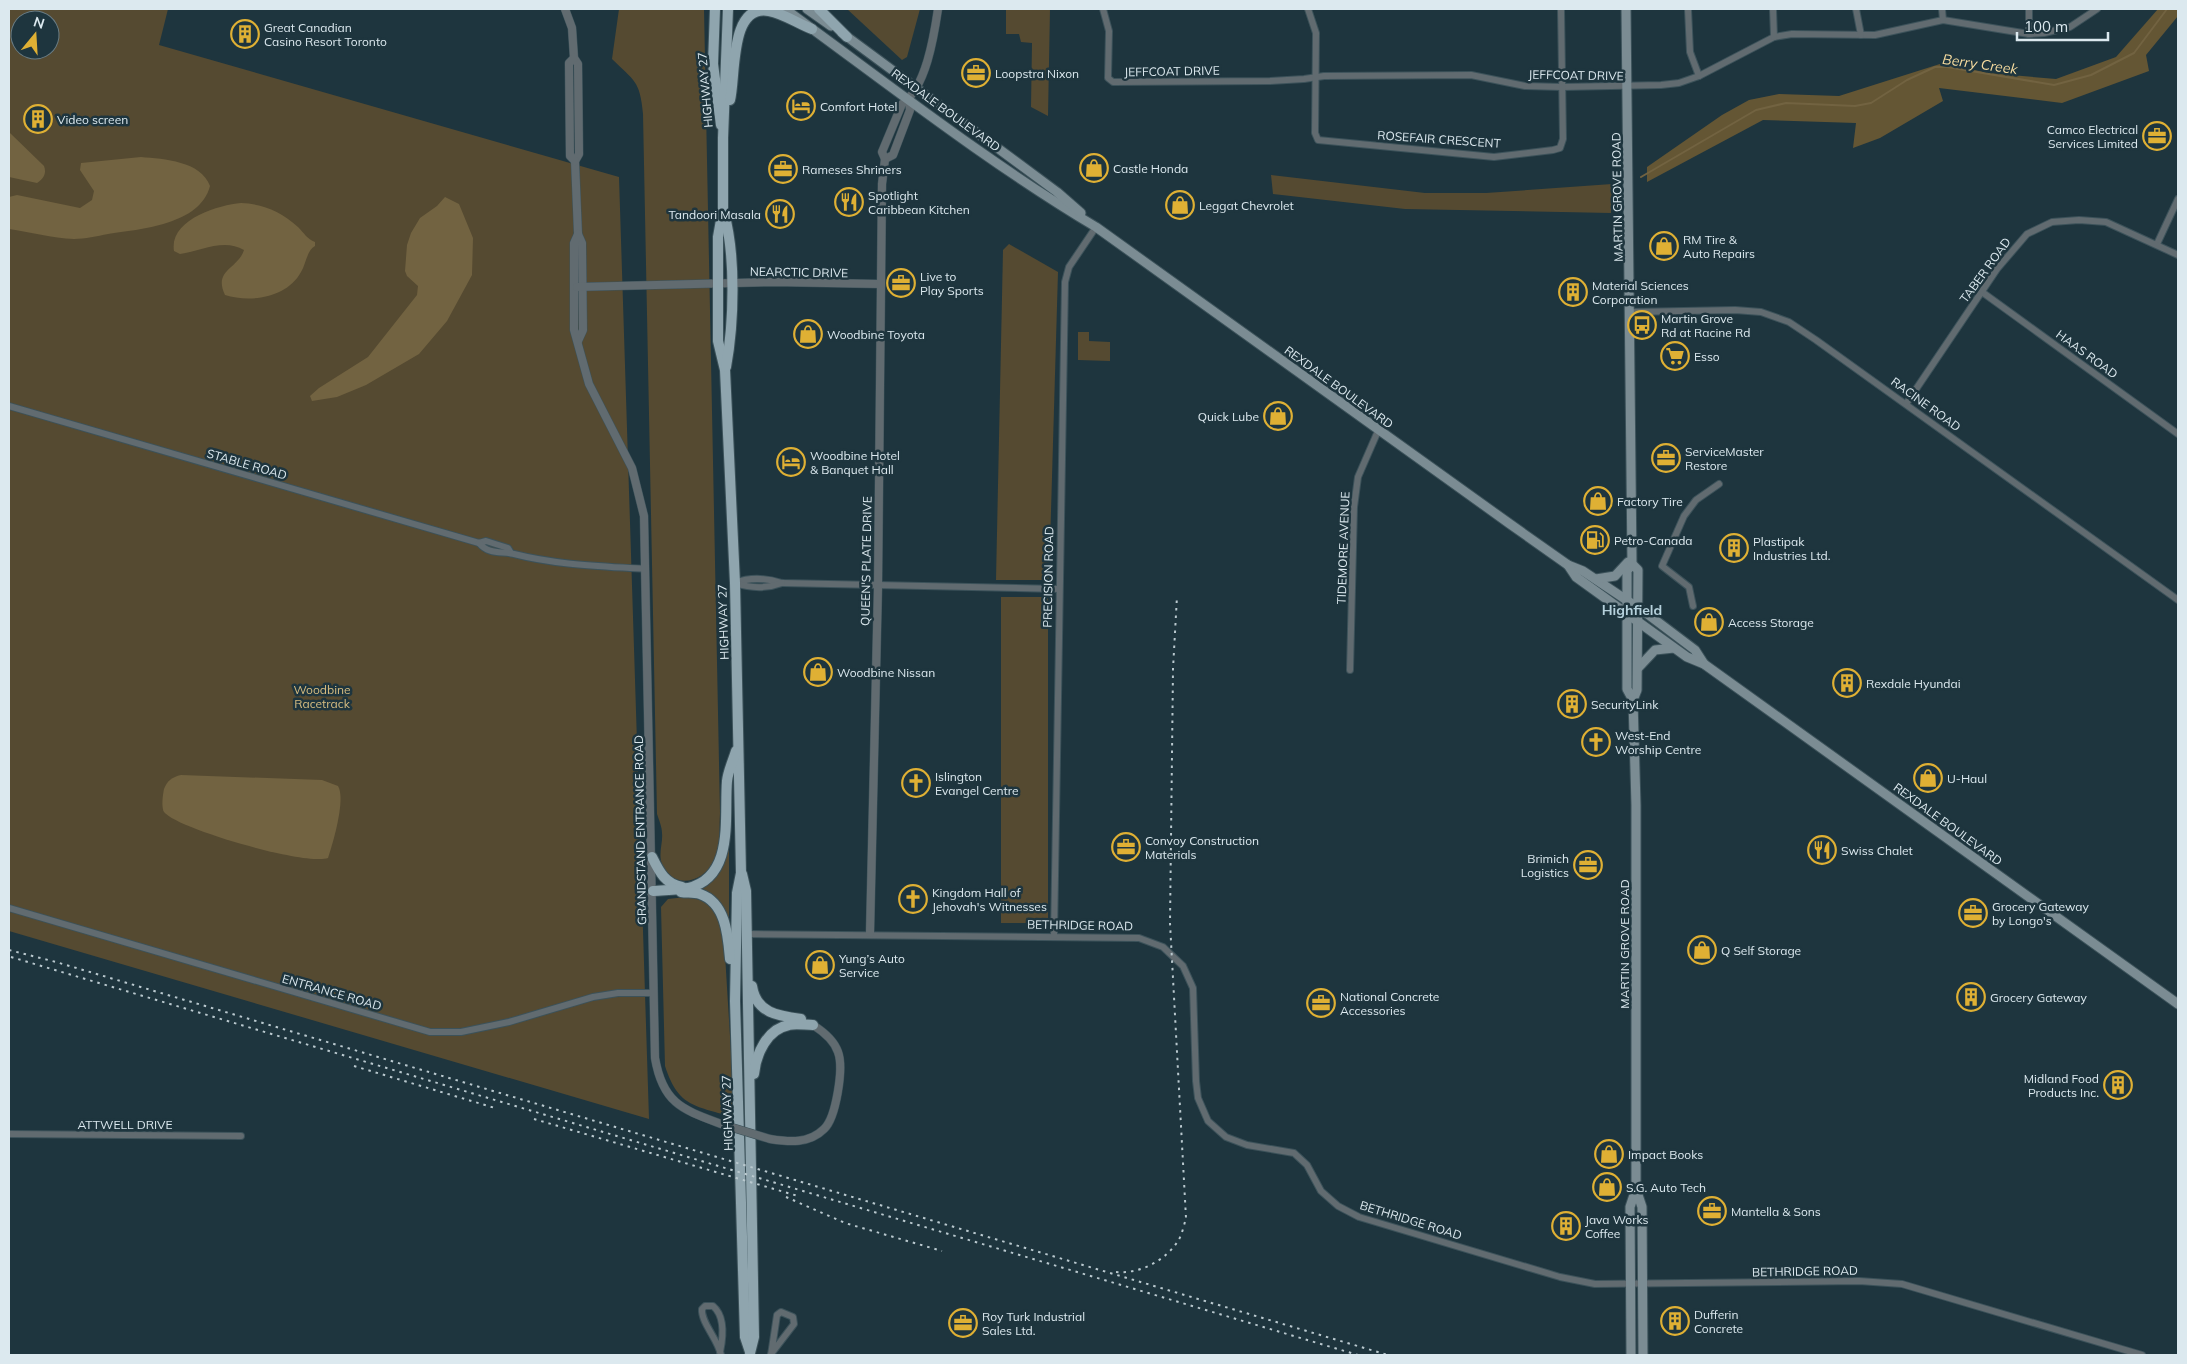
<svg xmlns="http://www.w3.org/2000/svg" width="2187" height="1364" font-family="Mulish,sans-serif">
  <rect width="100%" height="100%" fill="#1e353e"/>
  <!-- green -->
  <g fill="#554a31" fill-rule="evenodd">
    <path d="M9,9H168L159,45L619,177L649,1119L9,931ZM20,20H50V50H20Z"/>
    <path d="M619,9H704L720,813C719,828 721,846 715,859C704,884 670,891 661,861C659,852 663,842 662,833C662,827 659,820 657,814L643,114C640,80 634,81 612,59Z"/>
    <polygon points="847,9 920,9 907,57 902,60"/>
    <polygon points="1006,9 1050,9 1048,116 1031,107 1032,43 1021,42 1019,34 1006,34"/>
    <polygon points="1271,175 1425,193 1486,193 1612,184 1611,213 1405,209 1273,194"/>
    <polygon points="1009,244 1058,272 1049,580 996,580 1003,250"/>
    <polygon points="1078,332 1089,332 1089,341 1110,342 1110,361 1078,360"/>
    <rect x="1001" y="597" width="47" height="326"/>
    <polygon points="729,848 729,925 696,890 719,873"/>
    <path d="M686,897C717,902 718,909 724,938L735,1118C696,1105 679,1109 665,1066L661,907L668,899Z"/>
  </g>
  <!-- forest -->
  <polygon fill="#645634" points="2158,9 2178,9 2178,16 2146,55 2149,71 2062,103 1939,88 1943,101 1880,138 1853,148 1856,123 1763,120 1647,182 1647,167 1722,115 1749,100 1779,94 1839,96 1943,63 1988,73 2056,79 2116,57"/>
  <!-- water -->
  <g fill="#726341">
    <path d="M9,132L44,166C47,174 43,179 37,183L9,177Z"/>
    <path d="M141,157C164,159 201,161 210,186C200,225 140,229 108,234C97,236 85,239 74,239C52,238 30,232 9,229V197L17,195L80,208L92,200L94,191L80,170L81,163Z"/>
    <polygon points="445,197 459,204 473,238 472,275 447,321 419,354 366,385 337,397 312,401 310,396 319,388 368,357 417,295 418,286 407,276 405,271 407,245 411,233 420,218 437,206"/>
    <path d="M241,203C263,204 280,211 298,227C304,233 307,239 315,242V246C307,250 306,264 301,272C287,298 250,303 225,295C213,270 238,269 244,250C224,238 201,251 180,254L174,251C169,220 218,205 241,203Z"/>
    <path d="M181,775L322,780L338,786C346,799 333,843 328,858C307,866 177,829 164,812C161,807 163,794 164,789C167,781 172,777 181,775Z"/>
  </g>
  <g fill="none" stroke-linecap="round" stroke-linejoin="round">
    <!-- stream -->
    <polyline stroke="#726341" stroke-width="2" points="1641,177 1756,110 1786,103 1855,106 1871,103 1907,80 1935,67 1947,67 2054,85 2091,75 2134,53 2167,9"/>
    <defs>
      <g id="minor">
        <polyline points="1103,9 1109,31 1108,78 1113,82 1270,81 1304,79 1324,76 1471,75 1525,86 1562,87 1661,85 1679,83 1699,76 1774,37 1792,34 1875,35 1943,20 2029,34 2044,33 2070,27 2097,9"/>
        <polyline points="1308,9 1316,33 1315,133 1318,140 1494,157 1553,150 1560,148 1563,139 1561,9"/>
        <polyline points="1688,9 1690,52 1699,76"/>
        <polyline points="1773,9 1774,37"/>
        <polyline points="1856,9 1861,35"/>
        <polyline points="1942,9 1943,20"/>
        <polyline points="2029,34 2029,9"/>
        <polyline points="2157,244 2178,199"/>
        <polyline points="1982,292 2178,434"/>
        <polyline points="1631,312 1735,310 1761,312 1789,322 1816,340 2178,600"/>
        <polyline points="1906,404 1997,269 2027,234 2052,222 2079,220 2106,222 2178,255"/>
        <polyline points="9,406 479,543 486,541 508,548 511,553"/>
        <path d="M479,543C489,555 501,551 514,554C557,565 601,566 645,569"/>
        <path d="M735,583C750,577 766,578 782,583L1059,589"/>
        <path d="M735,583C750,588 766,589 782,583"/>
        <polyline points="1693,606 1689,587 1662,566 1684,516 1696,500 1719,484"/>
        <polyline points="1350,670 1354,507 1358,477 1378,431"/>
        <polyline points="9,908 430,1032 461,1032 509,1022 593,997 618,993 654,993"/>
        <polyline points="747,934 1139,938 1163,947 1183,966 1193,988 1196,1081 1198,1098 1208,1121 1226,1137 1247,1145 1294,1153 1307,1165 1321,1191 1338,1206 1359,1217 1560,1277 1595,1284 1859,1281 1902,1284 2142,1355"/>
        <polyline points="1054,936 1065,282 1069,267 1096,227"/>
        <polyline points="9,1134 241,1136"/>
        <path d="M720,1352C723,1338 726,1317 713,1306H705L702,1309C701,1323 718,1339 721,1355"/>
        <polyline points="771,1355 777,1315 781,1312 793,1317 794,1324 771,1354"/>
      </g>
      <g id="tertiary">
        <polyline points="565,9 572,28 574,58 578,64 579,154 575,161 578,234 582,243 583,330 578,341"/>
        <polyline points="574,58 569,63 570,156 575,161"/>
        <polyline points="885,159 893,155 910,110 909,100"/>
        <path d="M578,234L574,243V330L589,384L632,468L644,516L655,1058C663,1105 684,1110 724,1125"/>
        <polyline points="577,287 774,282 880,284"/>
        <path d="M870,933L878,587L882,184L885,159L882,152L902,104C926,88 934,36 938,9"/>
        <path d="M770,1139C789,1142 809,1144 824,1129C836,1118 844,1068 838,1052C834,1040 824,1032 813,1025"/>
      </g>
      <g id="secondary">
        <path d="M785,9C887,83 987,162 1096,227L1510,524L1568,565L1583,571L1646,613L1695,650L1704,664"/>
        <polyline points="807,9 831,26"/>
        <polyline points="1626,9 1632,564 1627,571 1627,689 1633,700"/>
        <polyline points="842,33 1057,192 1081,213"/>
        <polyline points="1568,565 1576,577 1687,657 1704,664 2178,1004"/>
        <polyline points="1596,579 1615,576 1628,562"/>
        <polyline points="1638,668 1655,650 1674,648"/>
        <polyline points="1636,1189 1642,1207 1643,1355"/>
        <polyline points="1631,1355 1630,1207 1636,1189 1636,805 1633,700 1637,690 1638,570 1632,564"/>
      </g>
      <g id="primary">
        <polyline points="715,9 713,64 721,125"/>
        <polyline points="728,9 723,138 723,209 718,237 718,341 725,370 735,583 741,873 737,893 735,1001 745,1337 750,1352"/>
        <polyline points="819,9 847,37"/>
        <path d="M730,100C736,77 729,3 769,11C785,14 798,24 812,29"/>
        <path d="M724,213C736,256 734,323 726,367"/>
        <path d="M652,857C659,871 665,884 682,887"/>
        <polyline points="742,874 746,891 754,1337 750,1353"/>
        <path d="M653,891C664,890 677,890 688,888C735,877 724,817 727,781C728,771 733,761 736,751"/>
        <path d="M681,892C687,893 694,892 700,894C726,903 728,936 730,959"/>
        <path d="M752,986C756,1013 778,1016 801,1019"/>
        <path d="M754,1074C756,1054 767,1029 789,1025C796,1023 805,1025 813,1025"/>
      </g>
    </defs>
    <!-- minor casing -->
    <use href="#minor" stroke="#3c525a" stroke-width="8"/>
    <!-- tertiary casing -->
    <use href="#tertiary" stroke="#3c525a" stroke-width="9"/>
    <!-- secondary casing -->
    <use href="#secondary" stroke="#3c525a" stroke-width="11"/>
    <!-- primary casing -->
    <use href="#primary" stroke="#3c525a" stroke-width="12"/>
    <!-- minor -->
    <use href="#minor" stroke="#616b70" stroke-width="6"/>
    <!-- tertiary -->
    <use href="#tertiary" stroke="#616b70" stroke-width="8"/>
    <!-- secondary -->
    <use href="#secondary" stroke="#7b8c93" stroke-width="9"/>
    <!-- primary -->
    <use href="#primary" stroke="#8fa5ae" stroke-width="10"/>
    <!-- rail -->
    <g stroke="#bac9cf" stroke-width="2" stroke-dasharray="2.5 5" stroke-linecap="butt">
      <polyline points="9,950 56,962 1388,1355"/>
      <polyline points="11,957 1358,1355"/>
      <polyline points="354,1066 495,1108"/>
      <polyline points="534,1119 798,1196"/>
      <polyline points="786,1197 845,1223 942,1251"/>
      <path d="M1116,1272C1140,1274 1165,1261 1178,1241C1182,1235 1184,1225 1186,1218L1170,923L1173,669L1177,596"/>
    </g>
    <defs>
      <polyline id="tertiary-bridge" points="724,1125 770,1139"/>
    </defs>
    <!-- tertiary-bridge casing -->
    <use href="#tertiary-bridge" stroke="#3c525a" stroke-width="9" stroke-linecap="butt"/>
    <!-- tertiary-bridge -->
    <use href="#tertiary-bridge" stroke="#616b70" stroke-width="8"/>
  </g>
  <!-- icons -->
  <defs>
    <symbol id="building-ring" viewBox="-11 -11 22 22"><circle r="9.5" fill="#1e353e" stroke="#dfb034" stroke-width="1.5"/><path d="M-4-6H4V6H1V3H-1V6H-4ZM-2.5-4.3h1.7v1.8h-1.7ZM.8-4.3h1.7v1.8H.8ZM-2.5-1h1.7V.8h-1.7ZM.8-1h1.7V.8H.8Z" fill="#dfb034"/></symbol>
    <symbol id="office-ring" viewBox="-11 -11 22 22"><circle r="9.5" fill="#1e353e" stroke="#dfb034" stroke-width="1.5"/><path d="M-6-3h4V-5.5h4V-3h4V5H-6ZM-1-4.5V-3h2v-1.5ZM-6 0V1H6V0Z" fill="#dfb034"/></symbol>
    <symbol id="hotel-ring" viewBox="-11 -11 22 22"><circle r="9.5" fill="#1e353e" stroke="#dfb034" stroke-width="1.5"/><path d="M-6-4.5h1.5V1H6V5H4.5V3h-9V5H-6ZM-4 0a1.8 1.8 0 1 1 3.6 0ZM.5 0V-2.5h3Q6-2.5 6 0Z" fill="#dfb034"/></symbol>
    <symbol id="shop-ring" viewBox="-11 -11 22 22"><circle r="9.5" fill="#1e353e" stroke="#dfb034" stroke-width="1.5"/><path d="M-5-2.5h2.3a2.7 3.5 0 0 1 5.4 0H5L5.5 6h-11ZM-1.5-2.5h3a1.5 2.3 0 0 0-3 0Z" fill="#dfb034"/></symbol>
    <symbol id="restaurant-ring" viewBox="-11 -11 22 22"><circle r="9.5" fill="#1e353e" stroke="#dfb034" stroke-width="1.5"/><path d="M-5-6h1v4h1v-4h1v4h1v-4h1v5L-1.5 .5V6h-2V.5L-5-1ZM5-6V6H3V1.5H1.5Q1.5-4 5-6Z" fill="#dfb034"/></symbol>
    <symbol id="bus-ring" viewBox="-11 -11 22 22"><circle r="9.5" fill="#1e353e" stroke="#dfb034" stroke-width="1.5"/><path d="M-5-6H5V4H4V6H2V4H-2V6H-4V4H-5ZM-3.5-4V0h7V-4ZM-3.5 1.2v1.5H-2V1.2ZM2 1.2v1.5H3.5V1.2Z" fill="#dfb034"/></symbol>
    <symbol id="supermarket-ring" viewBox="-11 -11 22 22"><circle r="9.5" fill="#1e353e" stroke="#dfb034" stroke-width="1.5"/><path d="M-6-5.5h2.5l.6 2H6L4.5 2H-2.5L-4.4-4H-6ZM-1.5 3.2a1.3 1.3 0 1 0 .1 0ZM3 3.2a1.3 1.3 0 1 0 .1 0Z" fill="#dfb034"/></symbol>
    <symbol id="fuel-ring" viewBox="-11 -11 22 22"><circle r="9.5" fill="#1e353e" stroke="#dfb034" stroke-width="1.5"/><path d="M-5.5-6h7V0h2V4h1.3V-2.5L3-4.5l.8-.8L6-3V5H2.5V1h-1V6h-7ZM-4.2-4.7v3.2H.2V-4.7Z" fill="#dfb034"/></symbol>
    <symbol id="church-ring" viewBox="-11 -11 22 22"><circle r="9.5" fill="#1e353e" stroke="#dfb034" stroke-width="1.5"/><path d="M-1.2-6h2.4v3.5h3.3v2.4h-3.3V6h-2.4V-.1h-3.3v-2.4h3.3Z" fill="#dfb034"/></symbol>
  </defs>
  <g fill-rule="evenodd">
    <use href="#building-ring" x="229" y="18" width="32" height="32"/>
    <use href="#office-ring" x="960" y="57" width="32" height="32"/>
    <use href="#hotel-ring" x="785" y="90" width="32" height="32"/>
    <use href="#building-ring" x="22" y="103" width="32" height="32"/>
    <use href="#office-ring" x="2141" y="120" width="32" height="32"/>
    <use href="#shop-ring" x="1078" y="152" width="32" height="32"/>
    <use href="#office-ring" x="767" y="153" width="32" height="32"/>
    <use href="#restaurant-ring" x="833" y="186" width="32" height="32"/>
    <use href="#shop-ring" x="1164" y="189" width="32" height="32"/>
    <use href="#restaurant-ring" x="764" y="198" width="32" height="32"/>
    <use href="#shop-ring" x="1648" y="230" width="32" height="32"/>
    <use href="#office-ring" x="885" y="267" width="32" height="32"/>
    <use href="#building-ring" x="1557" y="276" width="32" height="32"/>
    <use href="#bus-ring" x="1626" y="309" width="32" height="32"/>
    <use href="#shop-ring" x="792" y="318" width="32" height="32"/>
    <use href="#supermarket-ring" x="1659" y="340" width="32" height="32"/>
    <use href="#shop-ring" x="1262" y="400" width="32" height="32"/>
    <use href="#office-ring" x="1650" y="442" width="32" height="32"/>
    <use href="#hotel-ring" x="775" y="446" width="32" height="32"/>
    <use href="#shop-ring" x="1582" y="485" width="32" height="32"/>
    <use href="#fuel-ring" x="1579" y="524" width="32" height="32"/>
    <use href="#building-ring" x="1718" y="532" width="32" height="32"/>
    <use href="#shop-ring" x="1693" y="606" width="32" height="32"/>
    <use href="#shop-ring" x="802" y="656" width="32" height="32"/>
    <use href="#building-ring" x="1831" y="667" width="32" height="32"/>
    <use href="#building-ring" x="1556" y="688" width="32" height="32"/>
    <use href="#church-ring" x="1580" y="726" width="32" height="32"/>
    <use href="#shop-ring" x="1912" y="762" width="32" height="32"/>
    <use href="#church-ring" x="900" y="767" width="32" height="32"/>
    <use href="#office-ring" x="1110" y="831" width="32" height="32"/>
    <use href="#restaurant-ring" x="1806" y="834" width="32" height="32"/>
    <use href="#office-ring" x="1572" y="849" width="32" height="32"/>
    <use href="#church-ring" x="897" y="883" width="32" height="32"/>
    <use href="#office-ring" x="1957" y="897" width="32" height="32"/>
    <use href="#shop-ring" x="1686" y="934" width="32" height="32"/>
    <use href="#shop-ring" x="804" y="949" width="32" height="32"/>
    <use href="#building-ring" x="1955" y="981" width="32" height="32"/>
    <use href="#office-ring" x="1305" y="987" width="32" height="32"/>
    <use href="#building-ring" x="2102" y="1069" width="32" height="32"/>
    <use href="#shop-ring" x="1593" y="1138" width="32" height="32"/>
    <use href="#shop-ring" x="1591" y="1171" width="32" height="32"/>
    <use href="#office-ring" x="1696" y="1195" width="32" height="32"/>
    <use href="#building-ring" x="1550" y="1210" width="32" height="32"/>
    <use href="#building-ring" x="1659" y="1305" width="32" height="32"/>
    <use href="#office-ring" x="947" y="1307" width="32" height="32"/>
  </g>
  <g text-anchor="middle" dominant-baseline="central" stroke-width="5" stroke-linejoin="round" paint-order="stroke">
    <!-- poi labels -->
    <g font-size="12" fill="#dce9ef" stroke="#1e353e" text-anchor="start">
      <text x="264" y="27">Great Canadian<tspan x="264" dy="14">Casino Resort Toronto</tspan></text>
      <text x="995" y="73">Loopstra Nixon</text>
      <text x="820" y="106">Comfort Hotel</text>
      <text x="57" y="119">Video screen</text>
      <text x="2138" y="129" text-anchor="end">Camco Electrical<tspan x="2138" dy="14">Services Limited</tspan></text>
      <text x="1113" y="168">Castle Honda</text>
      <text x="802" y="169">Rameses Shriners</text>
      <text x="868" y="195">Spotlight<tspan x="868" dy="14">Caribbean Kitchen</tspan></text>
      <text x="1199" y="205">Leggat Chevrolet</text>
      <text x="761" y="214" text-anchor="end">Tandoori Masala</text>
      <text x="1683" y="239">RM Tire &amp;<tspan x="1683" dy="14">Auto Repairs</tspan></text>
      <text x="920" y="276">Live to<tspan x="920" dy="14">Play Sports</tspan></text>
      <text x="1592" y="285">Material Sciences<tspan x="1592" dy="14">Corporation</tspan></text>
      <text x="1661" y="318">Martin Grove<tspan x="1661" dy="14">Rd at Racine Rd</tspan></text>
      <text x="827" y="334">Woodbine Toyota</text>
      <text x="1694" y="356">Esso</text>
      <text x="1259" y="416" text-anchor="end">Quick Lube</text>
      <text x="1685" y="451">ServiceMaster<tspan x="1685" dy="14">Restore</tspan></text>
      <text x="810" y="455">Woodbine Hotel<tspan x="810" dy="14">&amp; Banquet Hall</tspan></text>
      <text x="1617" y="501">Factory Tire</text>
      <text x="1614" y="540">Petro-Canada</text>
      <text x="1753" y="541">Plastipak<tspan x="1753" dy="14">Industries Ltd.</tspan></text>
      <text x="1728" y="622">Access Storage</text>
      <text x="837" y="672">Woodbine Nissan</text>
      <text x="1866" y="683">Rexdale Hyundai</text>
      <text x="1591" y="704">SecurityLink</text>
      <text x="1615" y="735">West-End<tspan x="1615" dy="14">Worship Centre</tspan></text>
      <text x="935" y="776">Islington<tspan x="935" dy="14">Evangel Centre</tspan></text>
      <text x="1947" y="778">U-Haul</text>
      <text x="1145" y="840">Convoy Construction<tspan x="1145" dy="14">Materials</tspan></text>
      <text x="1841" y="850">Swiss Chalet</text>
      <text x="1569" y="858" text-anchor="end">Brimich<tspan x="1569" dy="14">Logistics</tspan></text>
      <text x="932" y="892">Kingdom Hall of<tspan x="932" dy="14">Jehovah's Witnesses</tspan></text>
      <text x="1992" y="906">Grocery Gateway<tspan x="1992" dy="14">by Longo's</tspan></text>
      <text x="1721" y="950">Q Self Storage</text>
      <text x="839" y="958">Yung’s Auto<tspan x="839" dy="14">Service</tspan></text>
      <text x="1340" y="996">National Concrete<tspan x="1340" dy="14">Accessories</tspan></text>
      <text x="1990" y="997">Grocery Gateway</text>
      <text x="2099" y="1078" text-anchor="end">Midland Food<tspan x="2099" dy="14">Products Inc.</tspan></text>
      <text x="1628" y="1154">Impact Books</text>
      <text x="1626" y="1187">S.G. Auto Tech</text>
      <text x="1731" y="1211">Mantella &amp; Sons</text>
      <text x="1585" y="1219">Java Works<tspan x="1585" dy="14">Coffee</tspan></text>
      <text x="1694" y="1314">Dufferin<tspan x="1694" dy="14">Concrete</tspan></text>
      <text x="982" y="1316">Roy Turk Industrial<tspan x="982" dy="14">Sales Ltd.</tspan></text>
    </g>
    <!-- street labels -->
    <g font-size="12" fill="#dce9ef" stroke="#1e353e">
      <text transform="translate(1172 71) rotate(-1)">JEFFCOAT DRIVE</text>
      <text transform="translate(1576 75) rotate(1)">JEFFCOAT DRIVE</text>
      <text transform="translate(705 90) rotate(-95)">HIGHWAY 27</text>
      <text transform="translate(946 110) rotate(36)">REXDALE BOULEVARD</text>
      <text transform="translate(1439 139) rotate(4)">ROSEFAIR CRESCENT</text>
      <text transform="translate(1617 197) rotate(-91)">MARTIN GROVE ROAD</text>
      <text transform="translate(1985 270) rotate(-54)">TABER ROAD</text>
      <text transform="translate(799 272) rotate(1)">NEARCTIC DRIVE</text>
      <text transform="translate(2087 354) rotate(36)">HAAS ROAD</text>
      <text transform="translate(1339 387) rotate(36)">REXDALE BOULEVARD</text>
      <text transform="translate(1926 404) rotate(36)">RACINE ROAD</text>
      <text transform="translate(247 464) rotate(16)">STABLE ROAD</text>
      <text transform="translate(1343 548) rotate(-88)">TIDEMORE AVENUE</text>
      <text transform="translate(866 561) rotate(-89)">QUEEN'S PLATE DRIVE</text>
      <text transform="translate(1048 577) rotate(-89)">PRECISION ROAD</text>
      <text transform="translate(723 622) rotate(-92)">HIGHWAY 27</text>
      <text transform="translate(1948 824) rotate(36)">REXDALE BOULEVARD</text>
      <text transform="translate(640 830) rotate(-91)">GRANDSTAND ENTRANCE ROAD</text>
      <text transform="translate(1080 925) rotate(1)">BETHRIDGE ROAD</text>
      <text transform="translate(1624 944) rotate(-90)">MARTIN GROVE ROAD</text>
      <text transform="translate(332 992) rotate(16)">ENTRANCE ROAD</text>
      <text transform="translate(727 1113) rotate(-92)">HIGHWAY 27</text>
      <text x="125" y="1124">ATTWELL DRIVE</text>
      <text transform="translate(1411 1220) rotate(17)">BETHRIDGE ROAD</text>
      <text transform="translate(1805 1271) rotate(-1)">BETHRIDGE ROAD</text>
    </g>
    <!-- park labels -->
    <g font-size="12" fill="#d7bd81" stroke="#1e353e">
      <text x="322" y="689">Woodbine<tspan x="322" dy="14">Racetrack</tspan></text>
    </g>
    <!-- water labels -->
    <g font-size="14" font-style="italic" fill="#f7dc9f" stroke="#1e353e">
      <text transform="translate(1980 64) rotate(8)">Berry Creek</text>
    </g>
    <!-- neighbourhood labels -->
    <g font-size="14" font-weight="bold" fill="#b6d1dc" stroke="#1e353e">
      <text x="1632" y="610">Highfield</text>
    </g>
  </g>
  <!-- border -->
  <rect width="2187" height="1364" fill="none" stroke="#dce9ef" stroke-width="20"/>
  <!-- north arrow -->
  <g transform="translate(35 35) rotate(18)"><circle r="24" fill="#1e353e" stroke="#6a7d85"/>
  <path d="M0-4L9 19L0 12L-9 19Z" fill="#dfb034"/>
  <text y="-8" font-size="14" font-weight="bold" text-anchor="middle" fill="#dce9ef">N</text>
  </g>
  <!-- scale -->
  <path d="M2017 32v8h91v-8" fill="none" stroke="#dce9ef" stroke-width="2.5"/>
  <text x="2024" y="32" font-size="15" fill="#dce9ef" stroke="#1e353e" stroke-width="4" paint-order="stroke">100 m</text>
</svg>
